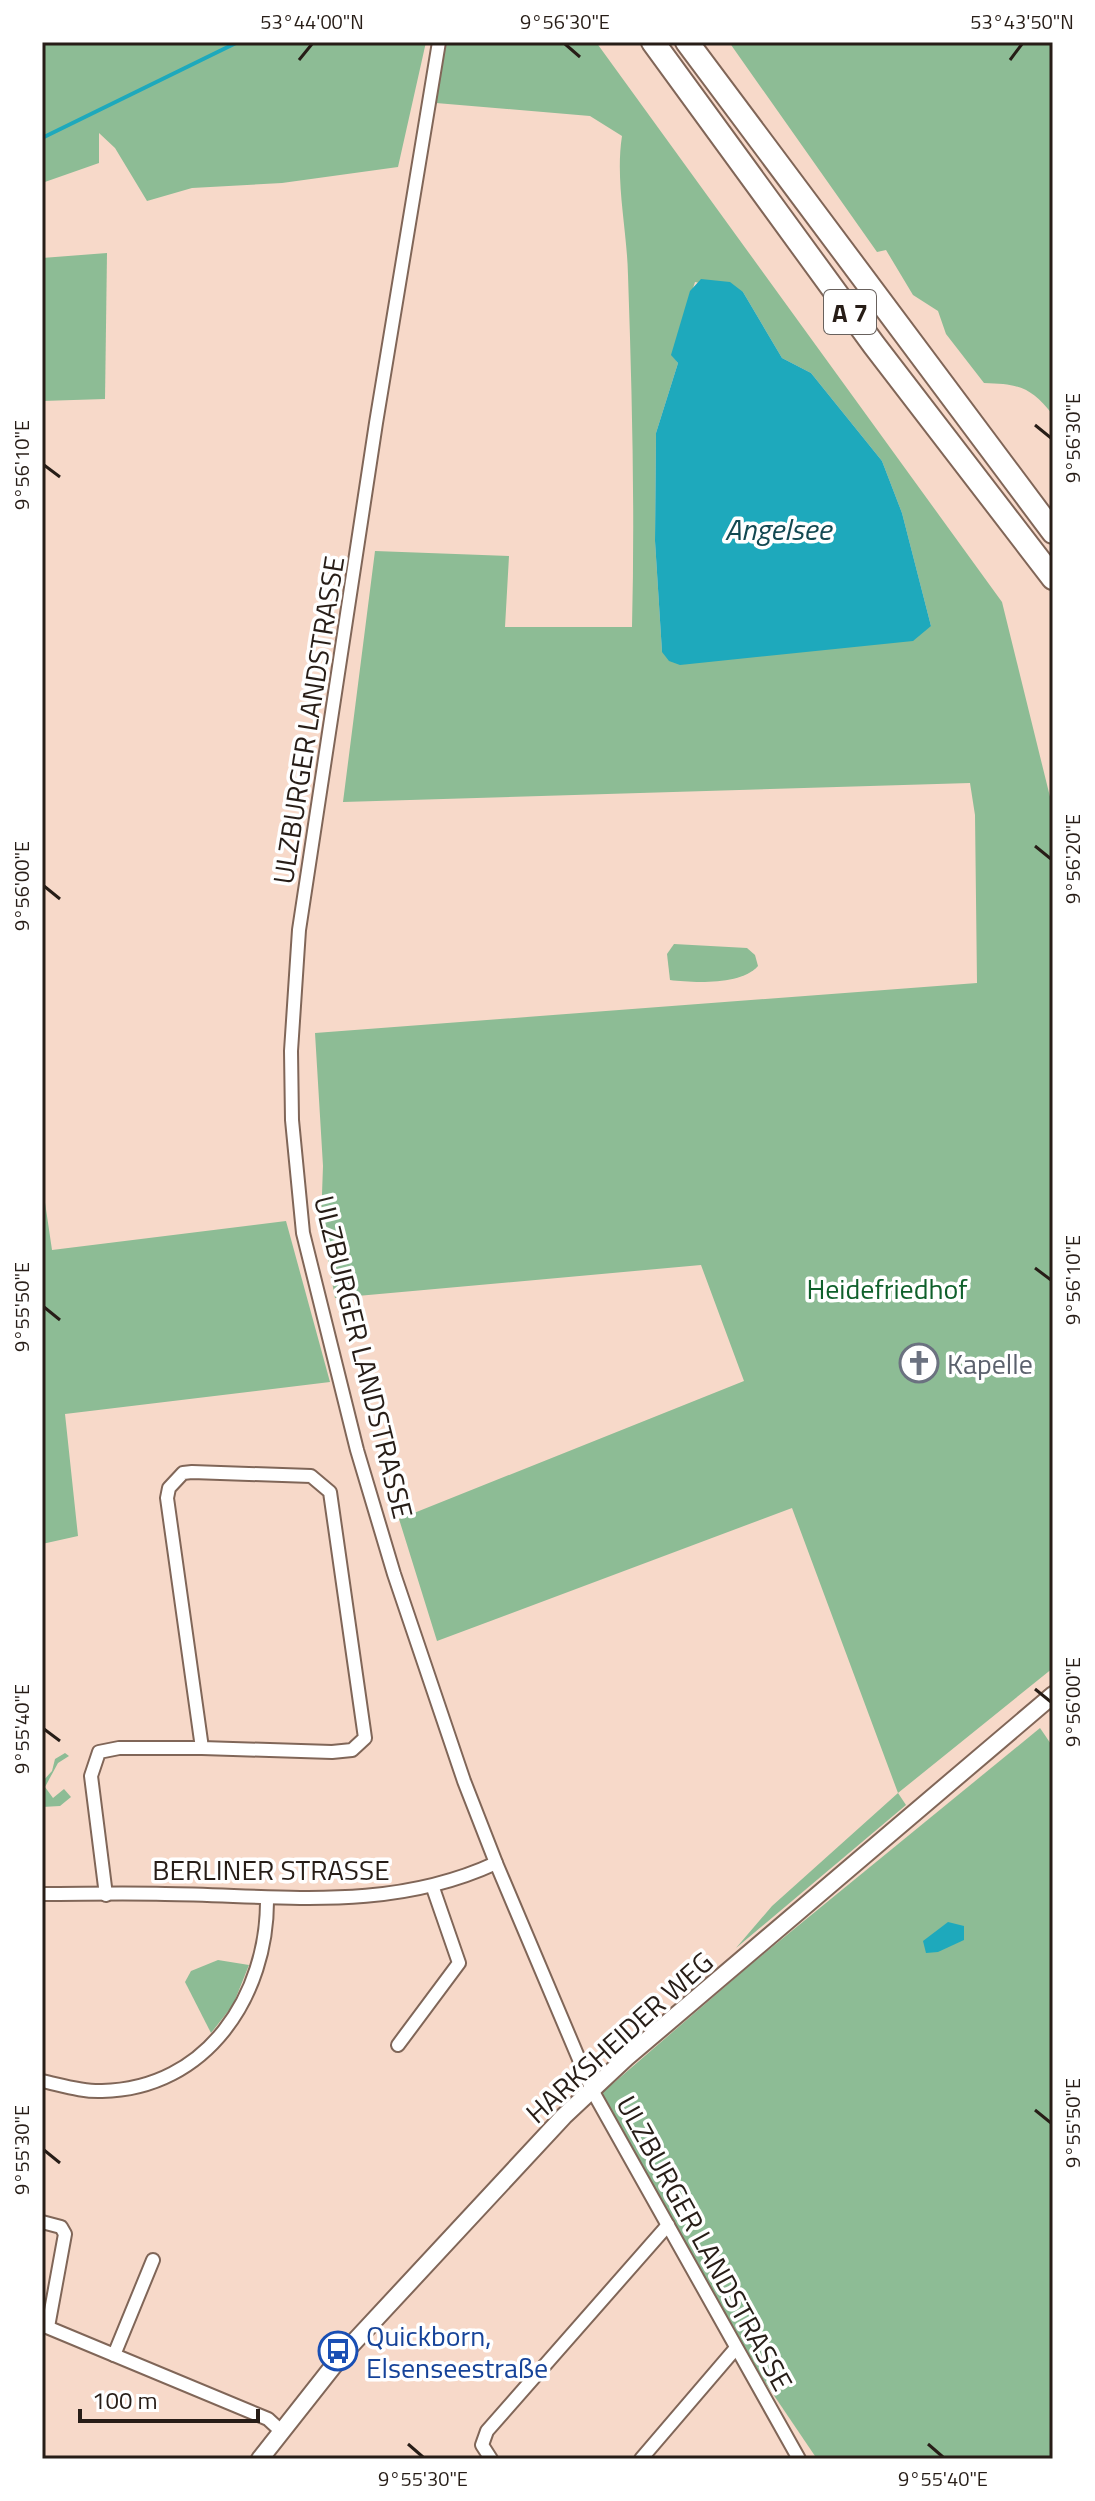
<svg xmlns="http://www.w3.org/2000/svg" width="1095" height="2501" font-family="'Titillium Web',sans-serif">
  <rect width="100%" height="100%" fill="#f7d9c9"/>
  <!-- green -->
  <g fill="#8dbc95" fill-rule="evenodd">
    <polygon points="42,42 426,42 398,167 282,183 192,188 147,201 115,148 99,133 99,163 42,183"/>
    <path d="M445,42H596L1002,602L1053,809V1668L898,1793L906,1805L736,1948L772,1906L898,1793L792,1508L437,1641L399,1519L744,1381L701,1265L335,1298L321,1222L323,1166L315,1033L977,983L975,815L970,783L343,802L375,551L509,556L505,627H632C635,509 632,392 628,275C627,229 615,181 622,136L590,116L436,103ZM695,282L743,292L782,358L811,373L882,461L902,513L931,626L662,652L655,541L656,433L678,363L672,355Z"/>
    <path d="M729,42H1053V415C1031,387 1019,384 984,383L946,334L938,311L913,295L886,250L877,252Z"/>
    <polygon points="107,253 105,399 42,401 42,258"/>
    <path d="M674,944L747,948L755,955L758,966C742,985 694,983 670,980L667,954Z"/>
    <polygon points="42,1182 52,1250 286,1221 330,1382 65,1414 78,1536 42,1544"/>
    <polygon points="1040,1728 1053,1747 1053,2459 817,2459 733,2335 602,2093 749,1966"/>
    <polygon points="65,1753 69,1756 58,1763 45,1787 53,1798 64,1789 71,1797 60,1806 42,1807 42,1782 52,1771 55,1759"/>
    <polygon points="218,1960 249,1965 233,2005 211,2033 185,1982 191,1971"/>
  </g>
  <!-- water -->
  <g fill="#1ea9bc">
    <polygon points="701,279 730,282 743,292 782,358 811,373 882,461 902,513 931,626 913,641 680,665 669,661 662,652 655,541 656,433 678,363 671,355 690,291"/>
    <polygon points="948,1922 964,1926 964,1940 938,1952 926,1953 923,1941"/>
  </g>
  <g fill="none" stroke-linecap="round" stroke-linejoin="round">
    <!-- stream -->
    <polyline stroke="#1ea9bc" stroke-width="4" points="42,138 238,42"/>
    <defs>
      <g id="street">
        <polyline points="439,42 376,423 299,930 291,1051 292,1120 303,1233 357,1450 394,1574 464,1781 496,1863 592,2090 799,2459"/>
        <path d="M42,1894C83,1894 124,1893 165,1894C279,1895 388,1913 496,1863"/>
        <polyline points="106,1895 91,1776 99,1752 119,1748 202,1748 332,1752 352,1750 365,1738 330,1492 311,1476 192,1472 183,1473 169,1488 167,1498 202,1748"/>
        <polyline points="398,2045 459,1963 433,1888"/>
        <path d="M42,2081C61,2085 83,2092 102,2091C207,2089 268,1995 267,1899"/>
        <polyline points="42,2222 61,2227 65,2234 48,2327"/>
        <polyline points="42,2325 268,2419 281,2431"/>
        <polyline points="114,2355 153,2260"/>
        <polyline points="491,2459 482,2445 487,2431 668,2225"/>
        <polyline points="641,2459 736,2348"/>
      </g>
      <polyline id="secondary" points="260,2459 342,2355 564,2116 626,2058 1053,1695"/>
      <g id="highway">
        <polyline points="653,42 874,345 1053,578"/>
        <polyline points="687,42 1053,532"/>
      </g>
    </defs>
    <!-- street casing -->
    <use href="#street" stroke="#806658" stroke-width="16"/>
    <!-- secondary casing -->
    <use href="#secondary" stroke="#806658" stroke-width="20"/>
    <!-- highway casing -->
    <use href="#highway" stroke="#806658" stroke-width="26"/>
    <!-- street -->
    <use href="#street" stroke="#fff" stroke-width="12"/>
    <!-- secondary -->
    <use href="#secondary" stroke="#fff" stroke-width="16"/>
    <!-- highway -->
    <use href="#highway" stroke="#fff" stroke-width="22"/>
  </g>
  <!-- ticks -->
  <path fill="none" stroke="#271d17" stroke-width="3" d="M565,44L580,57M299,60L312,44M1010,60L1022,44M1035,425L1051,438M44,465L60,477M1035,846L1051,859M44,886L60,899M1035,1268L1051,1280M44,1307L60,1320M1035,1689L1051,1702M44,1729L60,1741M1035,2110L1051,2123M44,2150L60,2163M408,2444L423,2457M928,2444L943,2457"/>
  <!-- icons -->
  <defs>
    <symbol id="church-ring" viewBox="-11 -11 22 22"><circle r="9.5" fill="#fff" stroke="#6b7280" stroke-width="1.5"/><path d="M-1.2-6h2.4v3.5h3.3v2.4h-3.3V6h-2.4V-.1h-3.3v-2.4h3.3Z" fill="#6b7280"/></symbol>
    <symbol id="bus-ring" viewBox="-11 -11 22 22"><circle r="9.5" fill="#fff" stroke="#1a4fb4" stroke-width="1.5"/><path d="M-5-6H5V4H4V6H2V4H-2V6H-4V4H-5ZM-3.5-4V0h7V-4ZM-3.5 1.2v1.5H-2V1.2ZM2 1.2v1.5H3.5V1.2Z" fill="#1a4fb4"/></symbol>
  </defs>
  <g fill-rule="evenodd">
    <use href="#church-ring" x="897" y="1341" width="44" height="44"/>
    <use href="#bus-ring" x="316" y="2329" width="44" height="44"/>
  </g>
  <g text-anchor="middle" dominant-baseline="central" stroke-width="7" stroke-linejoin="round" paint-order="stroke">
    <!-- shield labels -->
    <rect fill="#fff" stroke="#68615d" stroke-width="2" x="824" y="290" width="52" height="44" rx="6"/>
    <g font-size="26" font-weight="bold" fill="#271d17">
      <text x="850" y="312">A 7</text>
    </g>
    <!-- street labels -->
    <g font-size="28" fill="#271d17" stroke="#fff">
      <text transform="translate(308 720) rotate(-81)">ULZBURGER LANDSTRASSE</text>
      <text transform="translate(364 1357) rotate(76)">ULZBURGER LANDSTRASSE</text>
      <text x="271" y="1869">BERLINER STRASSE</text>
      <text transform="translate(619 2037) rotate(-42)">HARKSHEIDER WEG</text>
      <text transform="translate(705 2243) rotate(61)">ULZBURGER LANDSTRASSE</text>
    </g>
    <!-- park labels -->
    <g font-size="28" fill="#0f602b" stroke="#fff">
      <text x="887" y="1288">Heidefriedhof</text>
    </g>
    <!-- worship labels -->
    <g font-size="28" fill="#5b616d" stroke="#fff" text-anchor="start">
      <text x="947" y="1363">Kapelle</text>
    </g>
    <!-- transit labels -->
    <g font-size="28" fill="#164399" stroke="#fff" text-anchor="start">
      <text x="366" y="2335">Quickborn,<tspan x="366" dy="32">Elsenseestraße</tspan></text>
    </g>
    <!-- water labels -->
    <g font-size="30" font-style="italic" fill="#134952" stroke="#fff">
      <text x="778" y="529">Angelsee</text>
    </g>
  </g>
  <!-- border -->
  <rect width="1095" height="2501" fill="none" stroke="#ffffff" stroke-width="88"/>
  <!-- scale -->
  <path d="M80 2409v12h178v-12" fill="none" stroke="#271d17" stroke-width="4"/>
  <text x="92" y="2409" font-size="24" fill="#271d17" stroke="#ffffff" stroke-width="6" paint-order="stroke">100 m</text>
  <rect x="44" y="44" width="1007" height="2413" fill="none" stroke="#271d17" stroke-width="3"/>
  <g font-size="20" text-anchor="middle" fill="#271d17">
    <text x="312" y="29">53°44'00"N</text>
    <text x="565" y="29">9°56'30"E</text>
    <text x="1022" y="29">53°43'50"N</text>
    <text transform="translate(1073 438) rotate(-90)" y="7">9°56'30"E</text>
    <text transform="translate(22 465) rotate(-90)" y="7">9°56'10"E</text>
    <text transform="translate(1073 859) rotate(-90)" y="7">9°56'20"E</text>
    <text transform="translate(22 886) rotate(-90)" y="7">9°56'00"E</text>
    <text transform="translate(1073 1280) rotate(-90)" y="7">9°56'10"E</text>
    <text transform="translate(22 1307) rotate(-90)" y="7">9°55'50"E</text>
    <text transform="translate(1073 1702) rotate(-90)" y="7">9°56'00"E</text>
    <text transform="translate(22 1729) rotate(-90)" y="7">9°55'40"E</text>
    <text transform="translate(1073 2123) rotate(-90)" y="7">9°55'50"E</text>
    <text transform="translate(22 2150) rotate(-90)" y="7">9°55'30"E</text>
    <text x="423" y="2486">9°55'30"E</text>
    <text x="943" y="2486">9°55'40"E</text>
  </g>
</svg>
